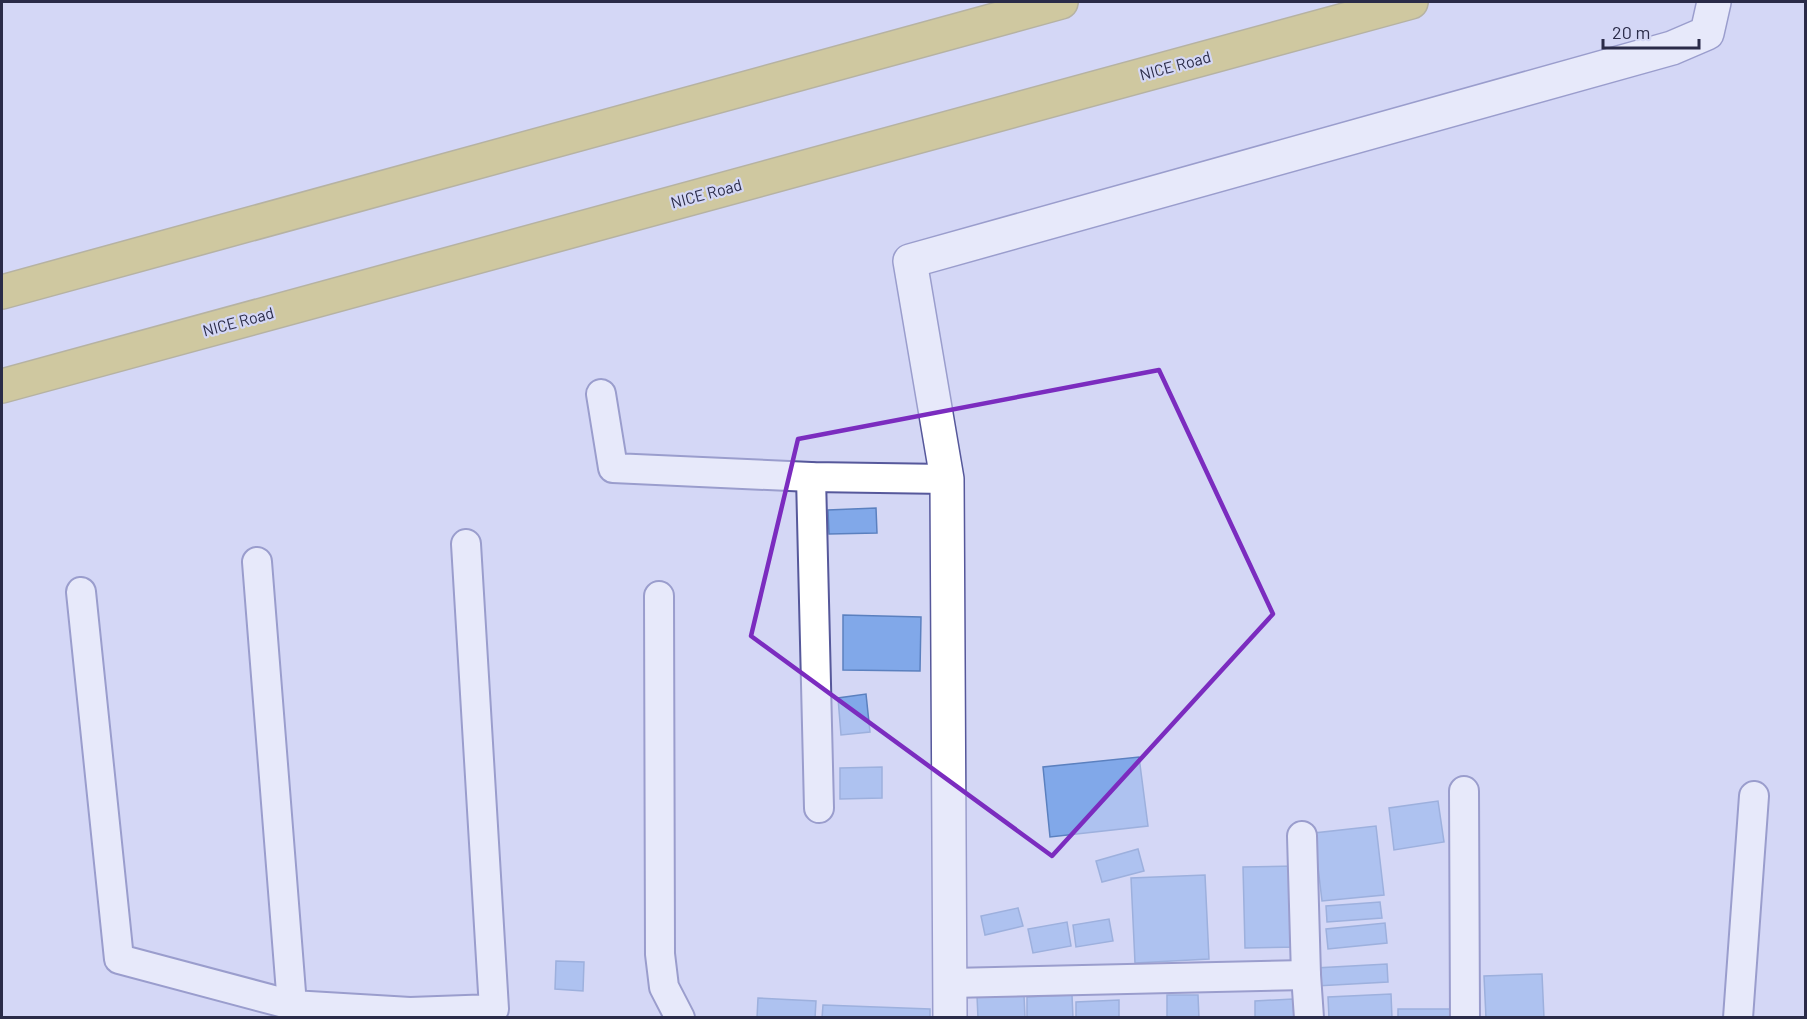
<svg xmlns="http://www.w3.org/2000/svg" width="1807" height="1019" font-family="Barlow,sans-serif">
  <rect width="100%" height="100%" fill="#d4d7f5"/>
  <!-- building -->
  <g fill="#81a8e9" stroke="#5b80bf" stroke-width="1.5">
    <polygon points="876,508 877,533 829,534 828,510"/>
    <polygon points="843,615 921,617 920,671 843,670"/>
    <polygon points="866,694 870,732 841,735 838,698"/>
    <polygon points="1139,757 1148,826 1050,837 1043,767"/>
    <polygon points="882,767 882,798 840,799 840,768"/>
    <polygon points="1438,801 1444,842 1394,850 1389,808"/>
    <polygon points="1376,826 1384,895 1322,901 1314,833"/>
    <polygon points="1138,849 1144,871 1102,882 1096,861"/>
    <polygon points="1297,866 1299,947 1245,948 1243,867"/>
    <polygon points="1205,875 1209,959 1135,963 1131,878"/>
    <polygon points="1380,902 1382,918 1327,922 1326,906"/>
    <polygon points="1018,908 1023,926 985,935 981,916"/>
    <polygon points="1109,919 1113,941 1076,947 1073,925"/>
    <polygon points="1067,922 1071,946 1033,953 1028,929"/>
    <polygon points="1385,923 1387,943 1328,949 1326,929"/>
    <polygon points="556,961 584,962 583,991 555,989"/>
    <polygon points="1387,964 1388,982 1316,986 1315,968"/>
    <polygon points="1542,974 1544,1018 1486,1018 1484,976"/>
    <polygon points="1391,994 1392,1018 1329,1018 1328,997"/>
    <polygon points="1024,995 1025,1018 978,1018 977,996"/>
    <polygon points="1072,995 1073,1018 1027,1018 1027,997"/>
    <polygon points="1167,995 1198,995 1199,1018 1167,1018"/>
    <polygon points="758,998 816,1001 815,1018 757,1018"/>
    <polygon points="1293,999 1294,1018 1255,1018 1255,1001"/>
    <polygon points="1119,1000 1119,1018 1076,1018 1076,1002"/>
    <polygon points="823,1005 930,1009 930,1018 822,1018"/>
    <rect x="1398" y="1009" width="54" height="9"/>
  </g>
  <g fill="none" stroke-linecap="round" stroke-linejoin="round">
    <defs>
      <g id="street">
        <polyline points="601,394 613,468 811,477 947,479"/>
        <polyline points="811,477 819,808"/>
        <polyline points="257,562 292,1005 410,1012 494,1009 466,544"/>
        <polyline points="81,592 119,959 292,1005"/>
        <polyline points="659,596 660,954 664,987 680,1018"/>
        <polyline points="1464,791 1465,1018"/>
        <polyline points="1302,836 1306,975 1309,1018"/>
        <polyline points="950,983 1306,975"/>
        <polyline points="1738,1018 1754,796"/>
      </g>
      <polyline id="secondary" points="950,1018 947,479 910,261 1672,48 1707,33 1714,2"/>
      <g id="highway">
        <polyline points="2,292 1061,2"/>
        <polyline points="2,386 1411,2"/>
      </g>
    </defs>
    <!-- street casing -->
    <use href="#street" stroke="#56589b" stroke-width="32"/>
    <!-- secondary casing -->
    <use href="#secondary" stroke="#56589b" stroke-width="36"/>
    <!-- highway casing -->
    <use href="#highway" stroke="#92863e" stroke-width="36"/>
    <!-- street -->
    <use href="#street" stroke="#fff" stroke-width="28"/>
    <!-- secondary -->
    <use href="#secondary" stroke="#fff" stroke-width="33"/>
    <!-- highway -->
    <use href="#highway" stroke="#cab738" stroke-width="33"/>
  </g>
  <!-- marked area -->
  <path d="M0 0H1807V1019H0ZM1159,370L1273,614L1052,856L751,636L798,439Z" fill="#d4d7f5" fill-opacity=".55" fill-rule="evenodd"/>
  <path fill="none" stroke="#7b2cbf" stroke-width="4.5" stroke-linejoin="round" d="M1159,370L1273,614L1052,856L751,636L798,439Z"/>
  <g text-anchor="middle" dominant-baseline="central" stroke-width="4.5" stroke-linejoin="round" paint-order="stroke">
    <!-- street labels -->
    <g font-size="16" fill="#2a2b48" stroke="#d4d7f5">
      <text transform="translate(1175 65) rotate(-15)">NICE Road</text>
      <text transform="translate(706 193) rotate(-15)">NICE Road</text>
      <text transform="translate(238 321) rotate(-15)">NICE Road</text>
    </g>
  </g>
  <!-- border -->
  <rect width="1807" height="1019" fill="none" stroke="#2a2b48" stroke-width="6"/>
  <!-- scale -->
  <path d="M1603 39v9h96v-9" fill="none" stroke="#2a2b48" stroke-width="3"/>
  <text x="1612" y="39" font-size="18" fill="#2a2b48" stroke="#d4d7f5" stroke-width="4.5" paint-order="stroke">20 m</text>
</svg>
